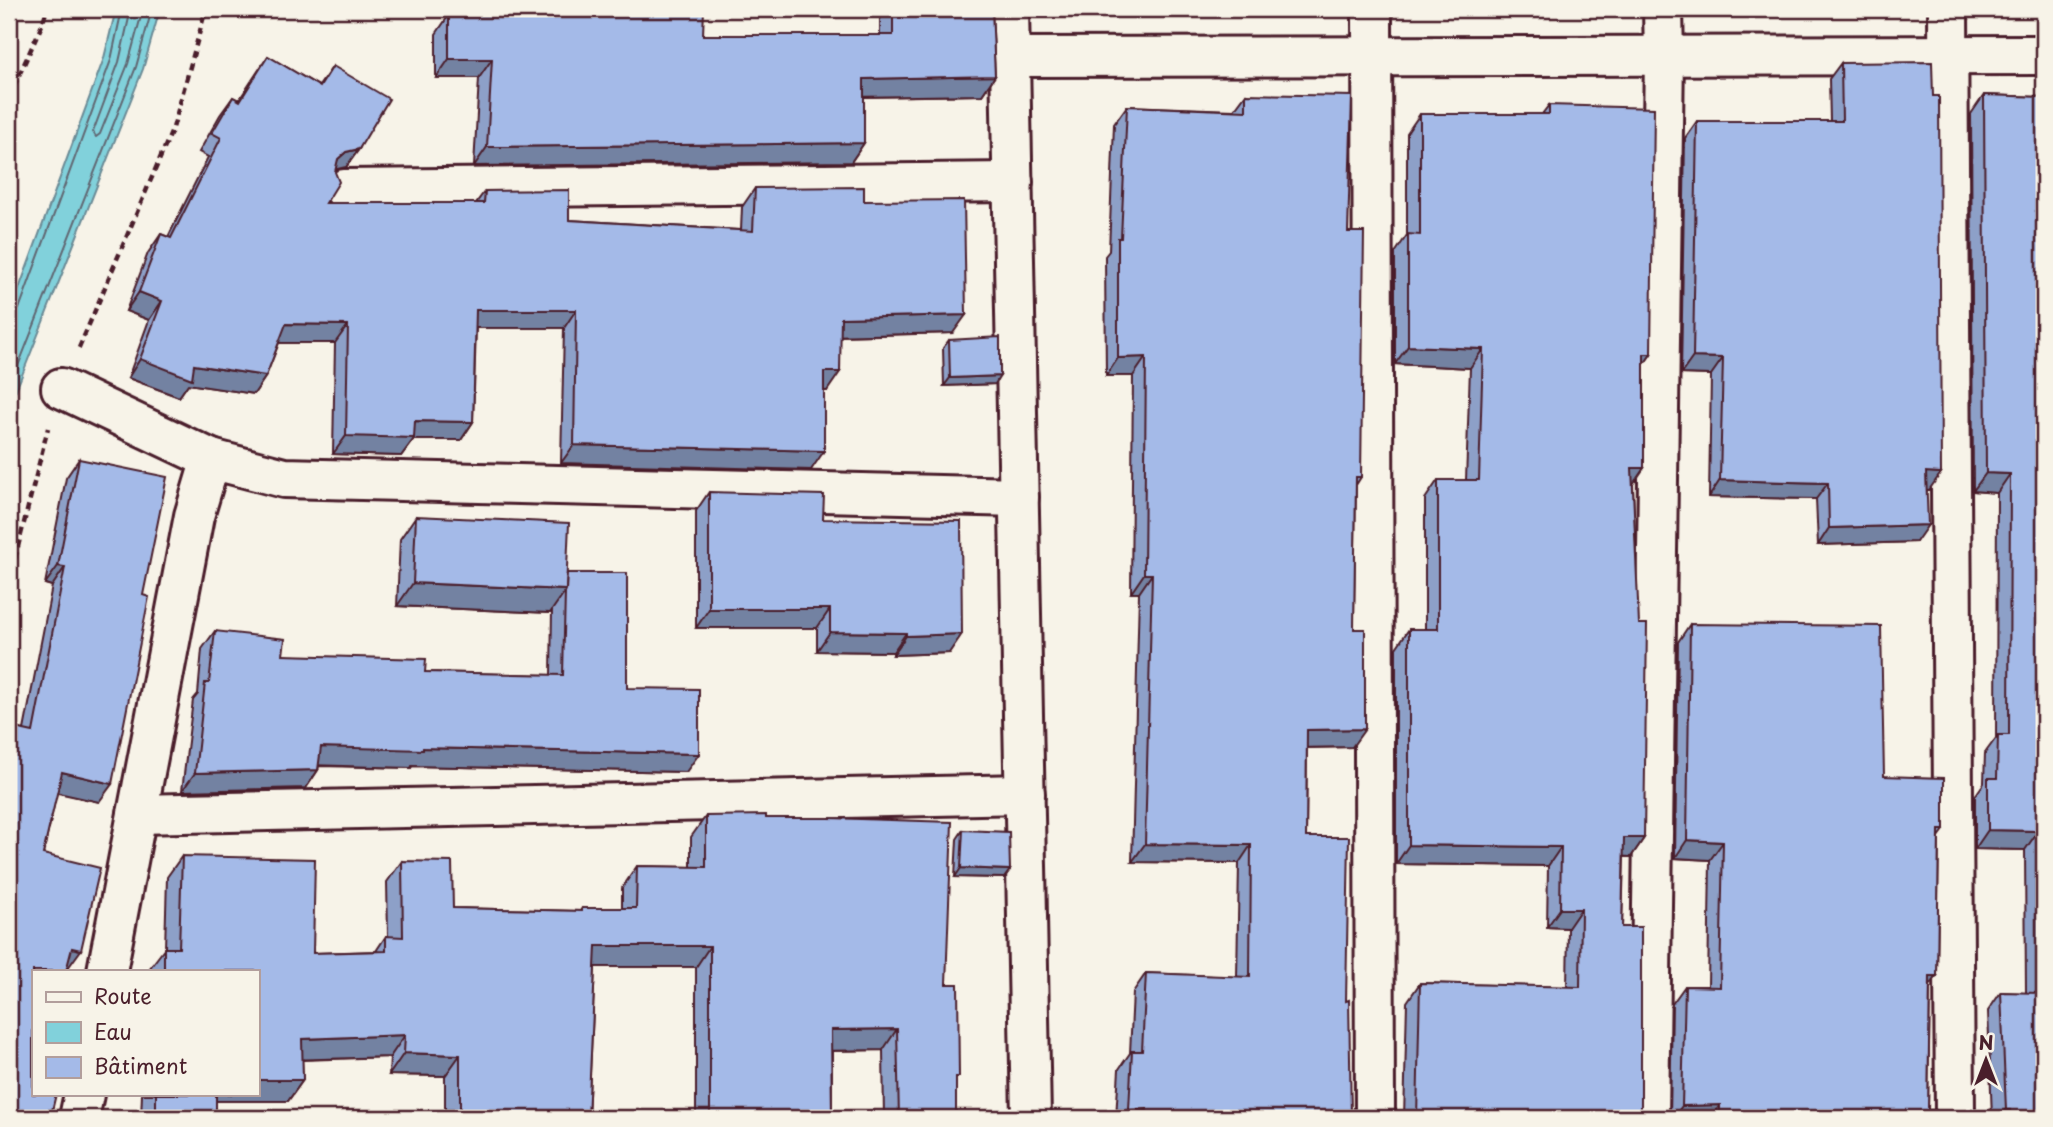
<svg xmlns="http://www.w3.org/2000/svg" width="2053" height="1127" font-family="'Playpen Sans',sans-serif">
  <rect width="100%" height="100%" fill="#f7f3e8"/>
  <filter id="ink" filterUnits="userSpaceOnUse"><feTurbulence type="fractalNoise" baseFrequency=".0143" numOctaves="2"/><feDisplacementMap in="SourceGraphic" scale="14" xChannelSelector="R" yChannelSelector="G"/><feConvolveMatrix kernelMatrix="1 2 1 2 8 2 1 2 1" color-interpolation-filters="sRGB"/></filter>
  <g filter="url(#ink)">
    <!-- water -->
    <polygon fill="#81d1db" stroke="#6b8a95" stroke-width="2" points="116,9 160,9 143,69 9,408 9,316 104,58"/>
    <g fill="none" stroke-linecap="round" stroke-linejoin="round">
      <!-- shore -->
      <g stroke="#606671" stroke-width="2">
        <polyline points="131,9 119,62 93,132 96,137 100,134 128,64 143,9"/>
        <polyline points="9,315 14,314 19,309 111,60 122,9"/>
        <polyline points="9,389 136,67 152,9"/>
      </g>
      <defs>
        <g id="minor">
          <polyline points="1009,9 1031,1118"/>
          <polyline points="1372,9 1375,1118"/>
          <polyline points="1948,9 1955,1118"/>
          <polyline points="1010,57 2044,55"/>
          <polyline points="344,189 1013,182"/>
          <polyline points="61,388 211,459"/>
          <polyline points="137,814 1025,794"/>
          <polyline points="107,971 194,516 211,459 284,478 1019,497"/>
          <polyline points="79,1118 84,1094"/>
          <polyline points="1649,1118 1664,55 1663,9"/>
        </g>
      </defs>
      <!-- minor casing -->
      <use href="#minor" stroke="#4a1f2b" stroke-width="44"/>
      <!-- path -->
      <g stroke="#4a1f2b" stroke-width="4.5" stroke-dasharray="7 5" stroke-linecap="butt">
        <polyline points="9,97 42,25 47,9"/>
        <polyline points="79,348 173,128 206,9"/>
        <polyline points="9,582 48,428"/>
      </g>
      <!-- minor -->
      <use href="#minor" stroke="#f7f3e8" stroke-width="38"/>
    </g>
    <!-- wall -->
    <g fill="#8da0c8" stroke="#4a1f2b" stroke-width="2">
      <polygon points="573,9 585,9 703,35 880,35 880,13 883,9 992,9 995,76 982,95 864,97 864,143 851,162 474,166 479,78 436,78 436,34 449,15 572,15 572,11"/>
      <polygon points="268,56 319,86 333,66 359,149 346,167 336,169 326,203 476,203 485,191 569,220 741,230 742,207 755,188 864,201 953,333 840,336 827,391 824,391 811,470 561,463 564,328 476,328 473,422 461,440 413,440 401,456 333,454 335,343 279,343 266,376 254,394 188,384 179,397 128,378 149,320 126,311 148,253 161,234 168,237 208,157 199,152 220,115 233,97 239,100"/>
      <polygon points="1841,63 1929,490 1927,490 1916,542 1818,545 1816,499 1709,497 1711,375 1681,374 1685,138 1697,121 1830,121 1829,79"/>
      <polygon points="1246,94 1348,232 1361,477 1356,485 1352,747 1307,748 1306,837 1346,1001 1351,1118 1116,1118 1119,1069 1130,1053 1133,992 1146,973 1237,977 1239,863 1132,862 1139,593 1131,593 1133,376 1106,376 1105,256 1109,251 1114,124 1127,106 1234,110"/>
      <polygon points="1984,95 2044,97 2044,1118 1992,1118 1988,1011 2001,992 2026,993 2025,850 1975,849 1975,796 1984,783 1985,753 1996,738 1997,493 1973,491 1971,114"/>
      <polygon points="1549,105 1651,354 1644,364 1633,484 1644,838 1631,857 1624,857 1622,927 1640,1099 1641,1118 1404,1118 1407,1002 1420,983 1567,987 1568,928 1547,927 1548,866 1396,864 1396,648 1409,629 1425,629 1425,499 1438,480 1466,480 1470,368 1395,364 1395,253 1407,235 1407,133 1420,114 1542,114"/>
      <polygon points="949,340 995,384 944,386 943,348"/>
      <polygon points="79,459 99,802 57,792 43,854 68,968 33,971 9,1118 9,737 15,728 24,730 52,586 45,584 66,478"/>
      <polygon points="709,492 823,519 949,653 893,655 893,652 817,651 817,628 696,628 696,511"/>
      <polygon points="416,516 567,573 627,688 686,772 412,766 411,768 319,766 318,770 306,788 182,791 193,700 198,694 202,649 215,631 283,655 425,672 551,675 552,610 550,613 397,606 400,539"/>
      <polygon points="1690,624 1884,776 1944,830 1939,837 1937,976 1930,985 1928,1110 1936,1118 1670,1118 1672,1004 1685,986 1708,986 1710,860 1675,858 1678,642"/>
      <polygon points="706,816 766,818 946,984 956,1082 956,1118 884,1118 883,1050 832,1051 832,1118 696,1118 696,967 595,967 588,1118 445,1118 445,1076 389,1075 390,1057 302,1060 303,1080 288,1101 216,1101 216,1118 141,1118 142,1094 257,1094 257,971 149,971 149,969 165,948 167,877 182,856 313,953 376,951 386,936 388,936 387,882 402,861 453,908 580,911 582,908 622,908 622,888 637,866 691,867 691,837"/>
      <polygon points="963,830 1010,870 1004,878 955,877 957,839"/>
    </g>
    <!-- shaded-wall -->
    <g fill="#7382a2" stroke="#4a1f2b" stroke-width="2">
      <polygon points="1492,9 1578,9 1490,12"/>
      <polygon points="449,59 492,59 479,78 436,78"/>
      <polygon points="995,76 982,95 851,97 864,79"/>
      <polygon points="864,143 851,162 474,166 487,147"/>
      <polygon points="359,149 346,167 333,170 338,159 346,152"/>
      <polygon points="139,292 162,301 149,320 126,311"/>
      <polygon points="476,310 576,310 564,328 464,328"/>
      <polygon points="966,315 953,333 828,336 841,318"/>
      <polygon points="286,324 348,325 335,343 273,343"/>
      <polygon points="1408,346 1483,349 1470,368 1395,364"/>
      <polygon points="1644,354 1651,354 1638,373"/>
      <polygon points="1146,357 1133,376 1106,376 1118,358"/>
      <polygon points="1693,357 1723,358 1711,375 1681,374"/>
      <polygon points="140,359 194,365 266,376 254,394 188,384 179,397 128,378"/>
      <polygon points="824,372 840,372 827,391 812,390"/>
      <polygon points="1000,376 995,384 944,386 950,378"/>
      <polygon points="415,421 473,422 461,440 413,440 401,456 333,454 346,436"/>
      <polygon points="574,445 824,451 811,470 561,463"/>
      <polygon points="1632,468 1644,468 1631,487"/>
      <polygon points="1926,472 1941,473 1929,490 1915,489"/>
      <polygon points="1986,473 2010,474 1997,493 1973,491"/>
      <polygon points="1720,480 1828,483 1816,499 1709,497"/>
      <polygon points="1928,525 1916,542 1818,545 1829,528"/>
      <polygon points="58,566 65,567 52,586 45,584"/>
      <polygon points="1144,574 1152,574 1139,593 1131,593"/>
      <polygon points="413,583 566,590 550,613 397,606"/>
      <polygon points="709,609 830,609 817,628 696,628"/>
      <polygon points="830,632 906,633 893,652 817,651"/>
      <polygon points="962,634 949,653 893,655 906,636"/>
      <polygon points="1365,729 1352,747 1295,748 1307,730"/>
      <polygon points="321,747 423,748 699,754 686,772 412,766 411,768 309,765"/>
      <polygon points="318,770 306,788 182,791 195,773"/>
      <polygon points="62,772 112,784 99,802 49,791"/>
      <polygon points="1988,830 2038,831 2025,850 1975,849"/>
      <polygon points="1624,838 1644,838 1631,857 1611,856"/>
      <polygon points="1687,840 1723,842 1710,860 1675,858"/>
      <polygon points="1145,844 1251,845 1239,863 1132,862"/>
      <polygon points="1409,845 1561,847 1548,866 1396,864"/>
      <polygon points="961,868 1010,870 1004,878 955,877"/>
      <polygon points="1560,909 1581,909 1568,928 1547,927"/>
      <polygon points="596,946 710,946 696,967 581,967"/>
      <polygon points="72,948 81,950 68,968 59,966"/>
      <polygon points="1930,976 1937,976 1924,994"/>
      <polygon points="897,1029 883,1050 817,1051 831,1030"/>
      <polygon points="405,1035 390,1057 287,1060 302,1039"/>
      <polygon points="404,1053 460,1055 445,1076 389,1075"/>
      <polygon points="257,1080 303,1080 288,1101 201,1101 206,1094 257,1094"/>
      <polygon points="1720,1105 1711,1118 1673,1118 1682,1106"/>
      <polygon points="1147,1109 1141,1118 1123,1118 1129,1110"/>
      <polygon points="2006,1110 2010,1110 2004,1118 2000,1118"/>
      <polygon points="44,1113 51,1115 49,1118 40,1118"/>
    </g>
    <!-- building -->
    <g fill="#a4bae8" stroke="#4a1f2b" stroke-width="2">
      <polygon points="585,9 704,9 703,35 893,35 893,9 992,9 995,76 864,79 864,143 487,147 492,59 449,59 449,15 584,15"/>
      <polygon points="268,56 320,87 333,66 389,99 359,149 346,152 338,159 335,172 339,182 326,203 484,203 485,191 569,190 569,220 753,231 755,188 864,187 864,201 964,200 966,315 841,318 840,372 824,372 824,451 574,445 576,310 476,310 473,422 415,421 414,438 346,436 348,325 286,324 266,376 194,365 192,379 140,359 162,301 139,292 161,234 171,238 221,138 212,133 233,97 240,101"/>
      <polygon points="1932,62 1933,96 1939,96 1941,473 1926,472 1928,525 1829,528 1828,483 1720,480 1723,358 1693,357 1697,121 1842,121 1841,63"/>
      <polygon points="1246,94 1352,96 1348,232 1364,232 1361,477 1356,477 1354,629 1365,629 1365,729 1307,730 1306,837 1349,837 1346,1001 1349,1000 1351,1118 1147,1118 1147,1109 1129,1110 1132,1051 1142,1051 1146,973 1250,977 1251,845 1145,844 1152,574 1144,574 1146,357 1118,358 1118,238 1121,238 1127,106 1246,111"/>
      <polygon points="1984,95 2044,97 2044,1118 2010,1118 2010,1110 2006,1110 2001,992 2039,993 2038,831 1988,830 1988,778 1997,778 1998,735 2009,735 2010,474 1986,473"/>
      <polygon points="1549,105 1654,108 1651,354 1644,354 1644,468 1632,468 1639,624 1647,624 1644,838 1624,838 1622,927 1641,927 1641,1118 1417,1118 1420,983 1580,987 1581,909 1560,909 1561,847 1409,845 1409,629 1438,629 1438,480 1479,480 1483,349 1408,346 1408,234 1420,235 1420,114 1549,114"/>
      <polygon points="1000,337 1000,376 950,378 949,340"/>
      <polygon points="79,459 167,477 143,595 149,597 112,784 62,772 43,854 100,868 81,950 72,948 66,971 33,971 33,1094 56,1094 51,1115 44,1113 43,1118 9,1118 9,755 15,728 33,732 65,567 58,566"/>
      <polygon points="709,492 824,495 823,519 961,521 962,634 906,636 906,633 830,632 830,609 709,609"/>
      <polygon points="416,516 569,523 566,590 413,583"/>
      <polygon points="567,573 627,573 627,688 699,689 699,754 423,748 423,750 321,747 318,770 195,773 205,683 209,683 215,631 285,639 283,655 426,659 425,672 563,675 565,592 566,590"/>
      <polygon points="1690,624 1881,626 1884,776 1944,778 1944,830 1939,830 1937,976 1930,976 1928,1110 1936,1110 1936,1118 1720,1118 1720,1105 1682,1106 1685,986 1720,987 1723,842 1687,840"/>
      <polygon points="766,815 766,818 829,818 952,822 946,984 958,984 959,1077 956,1077 956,1118 899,1118 897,1029 831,1030 832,1118 710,1118 710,946 596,946 588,1118 460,1118 460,1055 404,1053 405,1035 302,1039 303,1080 257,1080 257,971 164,971 164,948 179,948 182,856 315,859 313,953 386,951 386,936 403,937 402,861 452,862 453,908 582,911 582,908 636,908 637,866 706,867 706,816"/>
      <polygon points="963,830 1009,832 1010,870 961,868"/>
      <polygon points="156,1094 216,1094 216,1118 142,1118 142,1117 156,1117"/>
    </g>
  </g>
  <!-- margin -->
  <rect width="2053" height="1127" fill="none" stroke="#f7f3e8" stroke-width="35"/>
  <rect x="18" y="18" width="2018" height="1092" fill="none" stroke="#4a1f2b" stroke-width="2.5" filter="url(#ink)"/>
  <!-- legend -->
  <rect x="32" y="970" width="228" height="126" fill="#f7f3e8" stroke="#b29e9c" stroke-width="2"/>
  <rect x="46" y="992" width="35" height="10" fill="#f7f3e8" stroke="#b29e9c" stroke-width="2"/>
  <text x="94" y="1004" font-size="21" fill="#4a1f2b">Route</text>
  <rect x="46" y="1022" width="35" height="21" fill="#81d1db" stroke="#b29e9c" stroke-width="2"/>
  <text x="94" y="1040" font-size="21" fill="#4a1f2b">Eau</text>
  <rect x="46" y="1057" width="35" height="21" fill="#a4bae8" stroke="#b29e9c" stroke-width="2"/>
  <text x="94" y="1074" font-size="21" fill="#4a1f2b">Bâtiment</text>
  <!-- north arrow -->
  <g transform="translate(1986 1060)" stroke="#f7f3e8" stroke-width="5" paint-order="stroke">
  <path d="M0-5L12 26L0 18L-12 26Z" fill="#4a1f2b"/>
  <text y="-10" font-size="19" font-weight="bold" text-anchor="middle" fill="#4a1f2b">N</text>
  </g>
</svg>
